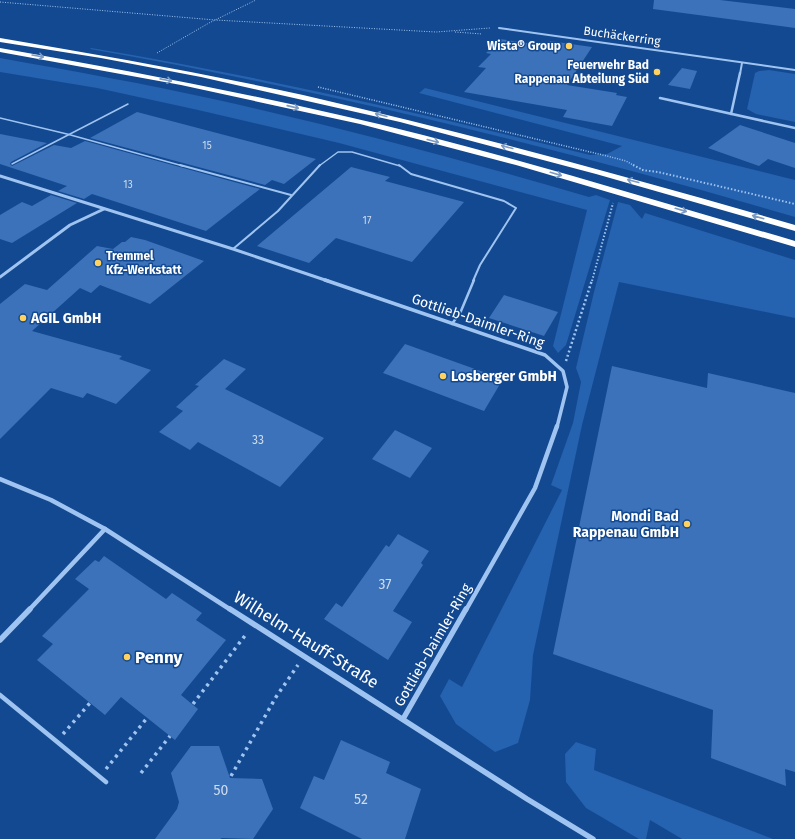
<svg xmlns="http://www.w3.org/2000/svg" width="795" height="839" font-family="'Fira Sans',sans-serif">
  <rect width="100%" height="100%" fill="#134990"/>
  <!-- green -->
  <g fill="#2562af">
    <path d="M91,48C259,76 425,114 590,155L607,154L622,146L419,93L425,88L795,180V217C563,149 328,91 90,49Z"/>
    <path d="M0,58C73,71 146,84 218,100C343,128 467,161 589,197L596,195L610,200L566,345L558,353L553,346L587,210L339,143L198,110L97,88L0,72Z"/>
    <polygon points="769,70 795,74 795,122 756,114 747,109 755,73 759,71"/>
    <polygon points="618,202 630,205 642,219 645,213 795,260 795,318 619,282 582,425 533,655 530,700 518,743 495,752 456,724 440,696 449,679 462,687 562,490 551,485 573,423 581,382 576,368 594,292"/>
    <polygon points="576,742 596,749 594,770 773,839 682,839 650,820 646,839 639,839 586,808 566,782 565,754"/>
  </g>
  <!-- building -->
  <g fill="#3c72b9">
    <polygon points="654,0 720,0 795,9 795,28 653,9"/>
    <polygon points="500,39 546,46 550,41 592,47 567,85 617,93 616,95 627,97 612,126 563,117 567,110 464,92 486,68 478,67 491,54 486,53"/>
    <polygon points="682,68 697,71 690,89 668,85"/>
    <polygon points="137,112 316,159 284,184 272,180 265,185 90,138"/>
    <polygon points="740,125 795,143 795,168 768,159 759,166 708,148"/>
    <polygon points="0,134 47,143 11,162 10,164 12,166 54,145 71,148 85,141 260,189 206,231 92,194 84,199 58,191 67,186 0,164"/>
    <polygon points="351,167 390,177 385,181 464,202 412,262 336,238 309,263 257,246"/>
    <polygon points="51,195 77,203 12,243 0,239 0,215 22,202 32,206"/>
    <polygon points="131,237 145,240 204,261 150,304 100,285 91,293 80,288 32,331 122,356 119,359 151,370 116,404 87,393 83,398 51,388 0,439 0,304 25,284 47,290 97,246 113,249 122,242 125,242"/>
    <polygon points="504,295 558,312 544,336 489,318"/>
    <polygon points="405,344 503,379 484,411 383,373"/>
    <polygon points="224,359 246,369 225,389 324,438 280,487 198,442 190,450 159,432 183,411 176,407 199,386 195,385"/>
    <polygon points="612,366 707,388 708,373 795,393 795,772 785,769 786,786 711,758 713,710 553,654"/>
    <polygon points="395,430 432,448 410,478 372,459"/>
    <polygon points="398,534 429,551 421,563 423,565 393,611 412,622 388,660 324,619 336,603 342,607 386,545 389,547"/>
    <polygon points="104,556 166,599 172,593 202,613 196,620 226,640 181,695 198,709 175,740 121,697 105,715 37,660 53,644 42,636 89,589 75,579 95,560 99,562"/>
    <polygon points="341,740 390,762 386,773 421,789 405,839 362,839 300,808 314,776 324,780"/>
    <polygon points="191,746 219,746 230,778 262,779 273,809 253,839 222,838 220,839 155,839 177,809 179,802 171,773"/>
  </g>
  <g fill="none" stroke-linecap="round" stroke-linejoin="round">
    <!-- path-far4 -->
    <g stroke="#9fc4f1" stroke-width="1" stroke-dasharray="1 1.5" stroke-linecap="butt">
      <polyline points="0,2 215,20 436,32 490,28"/>
      <polyline points="455,32 482,34"/>
      <polyline points="157,53 209,23 256,0"/>
    </g>
    <!-- path-far3 -->
    <polyline stroke="#9fc4f1" stroke-width="1.5" stroke-dasharray="1 1.5" stroke-linecap="butt" points="318,87 607,156 626,161 635,166"/>
    <!-- path-far2 -->
    <g stroke="#9fc4f1" stroke-width="2" stroke-dasharray="1.5 2" stroke-linecap="butt">
      <polyline points="633,165 643,170"/>
      <polyline points="642,170 658,172 795,204"/>
      <polyline points="592,281 613,203"/>
    </g>
    <!-- path-far1 -->
    <polyline stroke="#9fc4f1" stroke-width="2.5" stroke-dasharray="2 2.5" stroke-linecap="butt" points="566,361 592,280"/>
    <!-- path -->
    <g stroke="#9fc4f1" stroke-width="3.5" stroke-dasharray="3 4.5" stroke-linecap="butt">
      <polyline points="193,704 247,633"/>
      <polyline points="63,734 90,703"/>
      <polyline points="106,769 147,718"/>
      <polyline points="141,773 170,736"/>
      <polyline points="231,776 276,697 298,665"/>
    </g>
    <!-- lane-far3 -->
    <g stroke="#9fc4f1" stroke-width="1.5">
      <polyline points="0,118 67,134 183,166"/>
      <polyline points="12,164 128,104"/>
      <polyline points="319,166 338,152 352,152 400,166"/>
    </g>
    <!-- lane-far2 -->
    <g stroke="#9fc4f1" stroke-width="2">
      <polyline points="180,165 291,195"/>
      <polyline points="399,165 411,174 504,201 516,208 480,265 473,281"/>
      <polyline points="233,249 278,211 320,165"/>
    </g>
    <!-- lane-far1 -->
    <polyline stroke="#9fc4f1" stroke-width="2.5" points="452,324 461,311 474,280"/>
    <!-- lane -->
    <polyline stroke="#9fc4f1" stroke-width="4.5" points="0,695 106,782"/>
    <!-- street-far5 -->
    <g stroke="#9fc4f1" stroke-width="2">
      <polyline points="499,28 795,70"/>
      <polyline points="740,74 742,63"/>
    </g>
    <!-- street-far4 -->
    <g stroke="#9fc4f1" stroke-width="2.5">
      <polyline points="660,98 795,128"/>
      <polyline points="731,114 740,73"/>
    </g>
    <!-- street-far3 -->
    <g stroke="#9fc4f1" stroke-width="3">
      <polyline points="0,176 233,249 328,281"/>
      <polyline points="0,277 70,225 104,209"/>
    </g>
    <!-- street-far2 -->
    <polyline stroke="#9fc4f1" stroke-width="3.5" points="325,280 545,355 563,371 567,387 557,427"/>
    <!-- street-far1 -->
    <g stroke="#9fc4f1" stroke-width="4.5">
      <polyline points="0,479 51,500 105,529 231,610"/>
      <polyline points="29,610 105,529"/>
      <polyline points="466,610 535,488 557,426"/>
    </g>
    <!-- street -->
    <g stroke="#9fc4f1" stroke-width="5.5">
      <polyline points="230,609 527,799 593,839"/>
      <polyline points="0,640 30,609"/>
      <polyline points="403,719 466,609"/>
    </g>
    <!-- highway -->
    <g fill="#fff" fill-rule="evenodd">
      <path d="M0,38C101,55 202,73 303,95C468,133 632,178 795,225V231L596,174L400,122L201,77L101,58L0,42Z"/>
      <path d="M0,48C142,73 283,100 423,135C548,167 671,205 795,241V247L516,165L360,124L181,85L0,52Z"/>
    </g>
  </g>
  <!-- one-way arrows -->
  <defs><path id="oneway-shaft" d="M-6 0H5M1.5-3L5.5 0L1.5 3" fill="none" stroke-width="1.6" stroke-linecap="round" stroke-linejoin="round"/></defs>
  <g stroke="#7d9bc2">
    <use href="#oneway-shaft" transform="translate(38 56) rotate(10)"/>
    <use href="#oneway-shaft" transform="translate(166 80) rotate(11)"/>
    <use href="#oneway-shaft" transform="translate(293 107) rotate(13)"/>
    <use href="#oneway-shaft" transform="translate(381 115) rotate(-166)"/>
    <use href="#oneway-shaft" transform="translate(433 141) rotate(14)"/>
    <use href="#oneway-shaft" transform="translate(507 147) rotate(-165)"/>
    <use href="#oneway-shaft" transform="translate(556 174) rotate(16)"/>
    <use href="#oneway-shaft" transform="translate(633 181) rotate(-165)"/>
    <use href="#oneway-shaft" transform="translate(681 210) rotate(16)"/>
    <use href="#oneway-shaft" transform="translate(758 217) rotate(-164)"/>
  </g>
  <!-- markers -->
  <g fill="#ffd25f" stroke="#134990" stroke-width="1.5">
    <circle cx="569" cy="46" r="4"/>
    <circle cx="657" cy="72" r="4"/>
    <circle cx="98" cy="263" r="4"/>
    <circle cx="23" cy="318" r="4"/>
    <circle cx="443" cy="376" r="4"/>
    <circle cx="687" cy="524" r="4"/>
    <circle cx="127" cy="657" r="4"/>
  </g>
  <g text-anchor="middle" dominant-baseline="central" stroke-width="3" stroke-linejoin="round" paint-order="stroke">
    <!-- far-number labels -->
    <g font-size="10" fill="#cedcee">
      <text x="207" y="146">15</text>
      <text x="128" y="185">13</text>
      <text x="367" y="221">17</text>
    </g>
    <!-- far-street labels -->
    <g font-size="12" fill="#fff" stroke="#134990">
      <text transform="translate(622 36) rotate(8)">Buchäckerring</text>
    </g>
    <!-- far-poi labels -->
    <g font-size="12" font-weight="bold" fill="#fff" stroke="#134990" text-anchor="end">
      <text x="561" y="46">Wista® Group</text>
      <text x="649" y="65">Feuerwehr Bad<tspan x="649" dy="14">Rappenau Abteilung Süd</tspan></text>
      <text x="106" y="256" text-anchor="start">Tremmel<tspan x="106" dy="14">Kfz-Werkstatt</tspan></text>
    </g>
    <!-- number labels -->
    <g font-size="12" fill="#cedcee">
      <text x="258" y="440">33</text>
    </g>
    <!-- poi labels -->
    <g font-size="14" font-weight="bold" fill="#fff" stroke="#134990" text-anchor="start">
      <text x="31" y="318">AGIL GmbH</text>
      <text x="451" y="376">Losberger GmbH</text>
      <text x="679" y="516" text-anchor="end">Mondi Bad<tspan x="679" dy="16">Rappenau GmbH</tspan></text>
    </g>
    <!-- street labels -->
    <g font-size="14" fill="#fff" stroke="#134990">
      <text transform="translate(478 321) rotate(19)">Gottlieb-Daimler-Ring</text>
      <text transform="translate(433 645) rotate(-60)">Gottlieb-Daimler-Ring</text>
    </g>
    <!-- near-number labels -->
    <g font-size="14" fill="#cedcee">
      <text x="385" y="584">37</text>
      <text x="221" y="790">50</text>
      <text x="361" y="799">52</text>
    </g>
    <!-- near-street labels -->
    <g font-size="17" fill="#fff" stroke="#134990">
      <text transform="translate(306 640) rotate(32)">Wilhelm-Hauff-Straße</text>
    </g>
    <!-- near-poi labels -->
    <g font-size="17" font-weight="bold" fill="#fff" stroke="#134990" text-anchor="start">
      <text x="135" y="657">Penny</text>
    </g>
  </g>
</svg>
